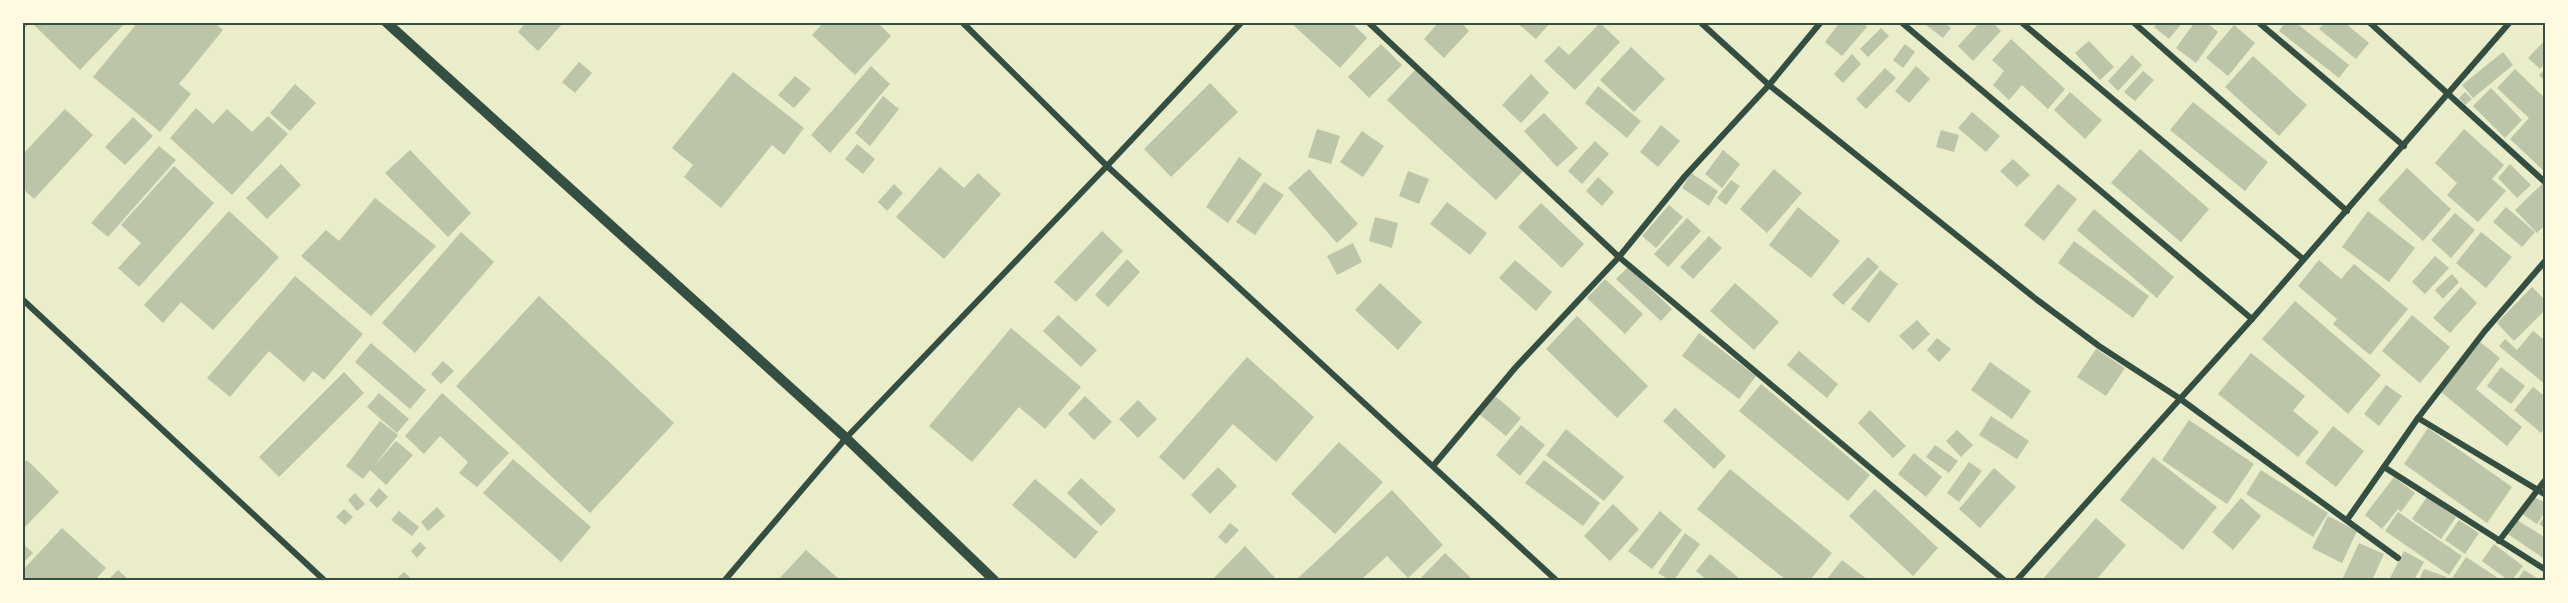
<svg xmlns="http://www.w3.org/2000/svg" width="2568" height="603" font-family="Poppins,sans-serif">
  <rect width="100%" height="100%" fill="#e9edc9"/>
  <!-- building -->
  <g fill="#bcc5a7">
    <polygon points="22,22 31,22 22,31"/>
    <polygon points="31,22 126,22 80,70"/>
    <polygon points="138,22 214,22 223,30 179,84 191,94 160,132 93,77"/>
    <polygon points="526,22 564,22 538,51 518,32"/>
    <polygon points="824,22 877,22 891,36 855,75 812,35"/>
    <polygon points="1290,22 1351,22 1367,38 1340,68"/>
    <polygon points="1439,22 1461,22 1469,31 1444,58 1424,39"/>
    <polygon points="1516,22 1551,22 1536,39"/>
    <polygon points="1840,22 1862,22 1867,27 1842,56 1825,42"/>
    <polygon points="1922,22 1943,22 1951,28 1943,38"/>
    <polygon points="1980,22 1992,22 2001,31 1973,61 1958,46"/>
    <polygon points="2158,22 2183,22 2169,39 2154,27"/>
    <polygon points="2195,22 2206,22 2218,32 2196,63 2176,48"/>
    <polygon points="2286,22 2295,22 2349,65 2339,78 2279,31"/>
    <polygon points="2325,22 2344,22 2369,43 2356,59 2319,29"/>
    <polygon points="1600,23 1620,42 1575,90 1544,61 1559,46 1569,55"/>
    <polygon points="2234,25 2255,43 2228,76 2206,58"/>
    <polygon points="1881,28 1889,36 1868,57 1860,49"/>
    <polygon points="2011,39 2065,89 2048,109 2022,85 2009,100 1993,85 2004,71 1992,60"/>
    <polygon points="2546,39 2546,63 2540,69 2528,58"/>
    <polygon points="2089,41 2114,67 2100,80 2075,53"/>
    <polygon points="1381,44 1402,65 1369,98 1348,77"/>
    <polygon points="1905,44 1915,52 1903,68 1893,60"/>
    <polygon points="1631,47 1665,79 1634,112 1600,80"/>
    <polygon points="2503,52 2513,65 2473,98 2462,85"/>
    <polygon points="1852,54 1861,64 1843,83 1834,74"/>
    <polygon points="2132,55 2142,65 2118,91 2108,81"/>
    <polygon points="2253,56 2307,105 2279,136 2225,87"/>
    <polygon points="579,62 592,73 575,93 562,82"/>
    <polygon points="871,66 890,84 830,153 811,135"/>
    <polygon points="1916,66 1930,79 1909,103 1895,91"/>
    <polygon points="1885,68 1896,78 1866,109 1856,99"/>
    <polygon points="2546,68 2546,82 2539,75"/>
    <polygon points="2515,69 2546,99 2546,173 2510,139 2529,118 2497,88"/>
    <polygon points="1415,70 1523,171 1496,200 1387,100"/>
    <polygon points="2143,71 2154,80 2135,101 2124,92"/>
    <polygon points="733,72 804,128 784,155 772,145 721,208 684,177 693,165 672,148"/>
    <polygon points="1531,74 1549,93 1521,123 1502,105"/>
    <polygon points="795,76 811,89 794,108 778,95"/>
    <polygon points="1210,83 1238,112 1171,177 1144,149"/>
    <polygon points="295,84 316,103 290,131 270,113"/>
    <polygon points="1598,86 1641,121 1627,138 1585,103"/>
    <polygon points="2491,88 2522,120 2505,138 2473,106"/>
    <polygon points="2070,92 2102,120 2085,139 2054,110"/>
    <polygon points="2465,92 2472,99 2465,105 2459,98"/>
    <polygon points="883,96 899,109 870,146 855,133"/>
    <polygon points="2193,102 2268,162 2245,191 2170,130"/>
    <polygon points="196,108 213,124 227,109 252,132 268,116 288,134 232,195 170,138"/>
    <polygon points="65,109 93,135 34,199 22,188 22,155"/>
    <polygon points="1972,112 2000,136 1986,152 1958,128"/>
    <polygon points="1544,113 1578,148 1557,167 1524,131"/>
    <polygon points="133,117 153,136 125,165 105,147"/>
    <polygon points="1661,125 1680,141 1658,167 1640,152"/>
    <polygon points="1317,129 1340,136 1331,164 1308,157"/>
    <polygon points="2464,129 2504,165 2492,179 2506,191 2478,222 2447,195 2457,183 2435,163"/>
    <polygon points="1941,130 1959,135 1954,152 1936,147"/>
    <polygon points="1362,131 1384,146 1363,177 1340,162"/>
    <polygon points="1595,141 1609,154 1582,184 1568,171"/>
    <polygon points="857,144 875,159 863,174 845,159"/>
    <polygon points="159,146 176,160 108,237 91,223"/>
    <polygon points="2140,149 2209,209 2181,242 2111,183"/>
    <polygon points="410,150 471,213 448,237 385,173"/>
    <polygon points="1723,150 1740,164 1722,188 1705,174"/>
    <polygon points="1239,157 1262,174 1228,223 1206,207"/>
    <polygon points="2013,159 2030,175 2017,187 2000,171"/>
    <polygon points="281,164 301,185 267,219 246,198"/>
    <polygon points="2510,164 2531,185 2517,198 2498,178"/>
    <polygon points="174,166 214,203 139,287 118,268 141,243 121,225"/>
    <polygon points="940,167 964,188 978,173 1001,194 944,259 896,217"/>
    <polygon points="2407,168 2451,209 2423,241 2378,200"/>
    <polygon points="1309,169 1358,224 1337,243 1288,188"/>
    <polygon points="1774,169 1802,193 1767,233 1740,209"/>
    <polygon points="1408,171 1429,179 1419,204 1399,196"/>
    <polygon points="1691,173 1718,191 1709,206 1682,188"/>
    <polygon points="1598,177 1614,192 1602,206 1586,191"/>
    <polygon points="1731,180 1740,186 1726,205 1717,198"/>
    <polygon points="1264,182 1284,195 1255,235 1236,222"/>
    <polygon points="2543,183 2546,186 2546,224 2537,233 2515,210"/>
    <polygon points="894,184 903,193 887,211 878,202"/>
    <polygon points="2058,184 2077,199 2044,241 2024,225"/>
    <polygon points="375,198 436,246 371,316 301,256 326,230 339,241"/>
    <polygon points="1447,202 1487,233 1470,255 1430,224"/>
    <polygon points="1541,203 1584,244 1562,268 1518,227"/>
    <polygon points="1669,205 1683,217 1656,248 1642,236"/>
    <polygon points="1798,207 1840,241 1811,278 1769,245"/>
    <polygon points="2506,207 2535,232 2522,247 2493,222"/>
    <polygon points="2094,209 2174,277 2157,298 2077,230"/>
    <polygon points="229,211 279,257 213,330 181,302 163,323 144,305"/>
    <polygon points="2368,211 2415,248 2389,282 2342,247"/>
    <polygon points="2455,213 2475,230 2451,258 2431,240"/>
    <polygon points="1375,217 1398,223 1392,248 1369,241"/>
    <polygon points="1687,218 1701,231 1668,267 1654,254"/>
    <polygon points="1102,231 1123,251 1076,302 1054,282"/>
    <polygon points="461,232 494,262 415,353 382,323"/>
    <polygon points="2481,232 2512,257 2486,288 2456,263"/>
    <polygon points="1709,236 1722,248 1693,279 1680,267"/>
    <polygon points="2074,241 2149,296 2133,318 2058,263"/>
    <polygon points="1353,243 1362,262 1337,275 1327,256"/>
    <polygon points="2435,256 2449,268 2425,294 2412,282"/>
    <polygon points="1868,257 1879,267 1843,305 1832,295"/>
    <polygon points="1127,259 1140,272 1108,307 1095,295"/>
    <polygon points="1515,260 1552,292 1536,311 1499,278"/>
    <polygon points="2319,260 2341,279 2354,264 2408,309 2370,355 2333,324 2337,319 2298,286"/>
    <polygon points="1628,267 1672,309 1661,321 1616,279"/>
    <polygon points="1880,270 1898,284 1869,323 1851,309"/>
    <polygon points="2452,274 2459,282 2443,299 2435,290"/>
    <polygon points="295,276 363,334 324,380 313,371 304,382 269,351 230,397 207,378"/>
    <polygon points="1605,279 1643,314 1625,334 1587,298"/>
    <polygon points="1380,283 1422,322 1398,350 1355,310"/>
    <polygon points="1735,283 1779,322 1754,350 1710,311"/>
    <polygon points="2461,287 2477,303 2450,333 2433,318"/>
    <polygon points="2532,287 2546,301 2546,309 2514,341 2497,323"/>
    <polygon points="539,296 674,423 590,513 456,386"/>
    <polygon points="2295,301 2381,375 2348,414 2262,339"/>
    <polygon points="1058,315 1097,350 1081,367 1043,331"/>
    <polygon points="2412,315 2450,347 2420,383 2382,351"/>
    <polygon points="1577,316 1648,386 1617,418 1546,349"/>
    <polygon points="1917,320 1930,334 1913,350 1899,336"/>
    <polygon points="1011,328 1081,387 1045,429 1019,407 972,462 929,426"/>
    <polygon points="2533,331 2546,341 2546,385 2499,346 2505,339 2517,350"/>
    <polygon points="1699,333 1756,376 1739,399 1682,356"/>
    <polygon points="1937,338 1951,349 1939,362 1927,350"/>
    <polygon points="2480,342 2500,358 2476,389 2522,427 2507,446 2441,392"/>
    <polygon points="371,343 426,390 410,409 355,362"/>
    <polygon points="2096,349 2125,368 2106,396 2077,377"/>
    <polygon points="1799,351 1838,384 1827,398 1787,365"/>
    <polygon points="2251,353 2305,396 2293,411 2319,432 2298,457 2218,394"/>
    <polygon points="1247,357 1314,417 1276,462 1233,424 1184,480 1159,457"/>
    <polygon points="443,361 454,371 441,384 431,374"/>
    <polygon points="1990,362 2031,391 2012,419 1971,390"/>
    <polygon points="2501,367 2525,386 2511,404 2487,386"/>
    <polygon points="344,372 364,393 279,477 259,457"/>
    <polygon points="1761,384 1870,475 1848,501 1739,411"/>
    <polygon points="2386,385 2402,396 2379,426 2364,414"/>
    <polygon points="2533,387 2546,397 2546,427 2541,433 2514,410"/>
    <polygon points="379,393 409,419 397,433 367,407"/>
    <polygon points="442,393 509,453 477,487 459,473 468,462 440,436 424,454 405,436"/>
    <polygon points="1494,395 1521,418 1506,436 1478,413"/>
    <polygon points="1085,396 1112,422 1094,440 1068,414"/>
    <polygon points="1138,400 1157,419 1138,438 1119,419"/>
    <polygon points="1675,408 1726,456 1714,469 1663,421"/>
    <polygon points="1870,410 1906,446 1893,458 1858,423"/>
    <polygon points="1991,416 2029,441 2017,459 1979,435"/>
    <polygon points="2189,420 2254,464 2227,504 2162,460"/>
    <polygon points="380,421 398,435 374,466 396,441 413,455 386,485 370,470 363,479 346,466"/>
    <polygon points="1521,425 1545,445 1520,476 1496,455"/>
    <polygon points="2333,426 2364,451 2336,487 2305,463"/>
    <polygon points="2428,428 2512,487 2487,523 2404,464"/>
    <polygon points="1566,429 1624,477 1604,501 1546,455"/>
    <polygon points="1957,430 1973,445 1961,457 1946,441"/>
    <polygon points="1339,442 1383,482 1335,534 1291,494"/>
    <polygon points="1935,445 1958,461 1949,473 1926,457"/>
    <polygon points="1914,453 1942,477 1926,497 1898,474"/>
    <polygon points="2153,457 2217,507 2183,550 2120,500"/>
    <polygon points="513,459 591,527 561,562 483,493"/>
    <polygon points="27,460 59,492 22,530 22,465"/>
    <polygon points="1544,460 1600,503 1583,526 1525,483"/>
    <polygon points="1969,462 1982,471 1959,502 1947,493"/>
    <polygon points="1218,467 1237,486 1210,514 1191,495"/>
    <polygon points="1994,468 2016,487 1980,528 1959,509"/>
    <polygon points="1730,469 1832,553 1810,580 1786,580 1697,509"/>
    <polygon points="2261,470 2328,513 2313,537 2246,494"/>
    <polygon points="2394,477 2415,493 2401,512 2398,509 2382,529 2365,515"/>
    <polygon points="1081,478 1116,510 1101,526 1067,493"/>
    <polygon points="1035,479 1098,532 1075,559 1012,505"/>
    <polygon points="379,488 388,497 377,508 369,500"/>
    <polygon points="1875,489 1938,548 1913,576 1849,516"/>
    <polygon points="1392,490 1443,545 1408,578 1387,556 1361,580 1296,580"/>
    <polygon points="355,493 365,504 357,511 348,500"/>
    <polygon points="2427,497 2456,517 2441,539 2412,519"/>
    <polygon points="2534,497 2546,503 2546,510 2537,524 2522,514"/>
    <polygon points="2241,498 2261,516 2233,550 2212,532"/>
    <polygon points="1613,504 1639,529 1610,561 1584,536"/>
    <polygon points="437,507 445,516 428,531 421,522"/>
    <polygon points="344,509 353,517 345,525 336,517"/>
    <polygon points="399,511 419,527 412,536 391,520"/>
    <polygon points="1660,511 1682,530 1652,569 1628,551"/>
    <polygon points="2398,512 2462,556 2449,575 2385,531"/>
    <polygon points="2546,514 2546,529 2539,524"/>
    <polygon points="2328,516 2357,531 2342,563 2312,548"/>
    <polygon points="2096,518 2126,545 2096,580 2042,580"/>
    <polygon points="2459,520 2479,533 2465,554 2445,540"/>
    <polygon points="2517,520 2546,538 2546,560 2508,534"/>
    <polygon points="1230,523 1239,530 1226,544 1218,537"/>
    <polygon points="62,528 106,568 95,580 22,580 22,571"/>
    <polygon points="1685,533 1700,544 1674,580 1669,580 1658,573"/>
    <polygon points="420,542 426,548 417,558 411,551"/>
    <polygon points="22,543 33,553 22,564"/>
    <polygon points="2359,543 2384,554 2372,580 2342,580"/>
    <polygon points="2494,544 2523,566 2512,580 2508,580 2482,561"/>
    <polygon points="1245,546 1277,580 1212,580"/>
    <polygon points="806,550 840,580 778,580"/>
    <polygon points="2404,551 2424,562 2414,580 2389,580"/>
    <polygon points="1445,553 1473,580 1419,580"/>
    <polygon points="1710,554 1741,580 1707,580 1696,571"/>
    <polygon points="2466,557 2501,580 2451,580"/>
    <polygon points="1842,560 1868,580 1826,580"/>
    <polygon points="2424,569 2447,577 2446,580 2419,580"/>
    <polygon points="118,570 129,580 108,580"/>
    <polygon points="2524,570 2540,580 2542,577 2546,580 2517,580"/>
    <polygon points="404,572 413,580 395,580"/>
  </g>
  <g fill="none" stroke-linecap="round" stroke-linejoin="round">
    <!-- minor -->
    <g stroke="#344e41" stroke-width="6">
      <polyline points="962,22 1107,166 1556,580"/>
      <polyline points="1368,22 1619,257 2004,580"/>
      <polyline points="1700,22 1769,85 2036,299 2099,346 2179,398 2398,558"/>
      <polyline points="1901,22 2252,319"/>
      <polyline points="2021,22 2303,259"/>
      <polyline points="2133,22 2347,211"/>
      <polyline points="2258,22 2404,146"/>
      <polyline points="2369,22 2546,183"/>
      <polyline points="22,299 324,580"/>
      <polyline points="2418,418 2546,495"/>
      <polyline points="1433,466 1515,368 1619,257 1685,176 1769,85 1821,22"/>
      <polyline points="2384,467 2546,570"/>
      <polyline points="2347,520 2418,418 2484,332 2546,260"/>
      <polyline points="2499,541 2546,479"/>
      <polyline points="725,580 846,438 1107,166 1242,22"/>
      <polyline points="2017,580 2252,319 2510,22"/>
    </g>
    <!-- tertiary -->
    <polyline stroke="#344e41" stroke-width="10" points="386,22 846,438 994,580"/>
  </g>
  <!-- border -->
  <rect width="2568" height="603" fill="none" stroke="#fefae0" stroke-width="48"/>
  <rect x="24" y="24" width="2520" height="555" fill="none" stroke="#344e41" stroke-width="2"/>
</svg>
